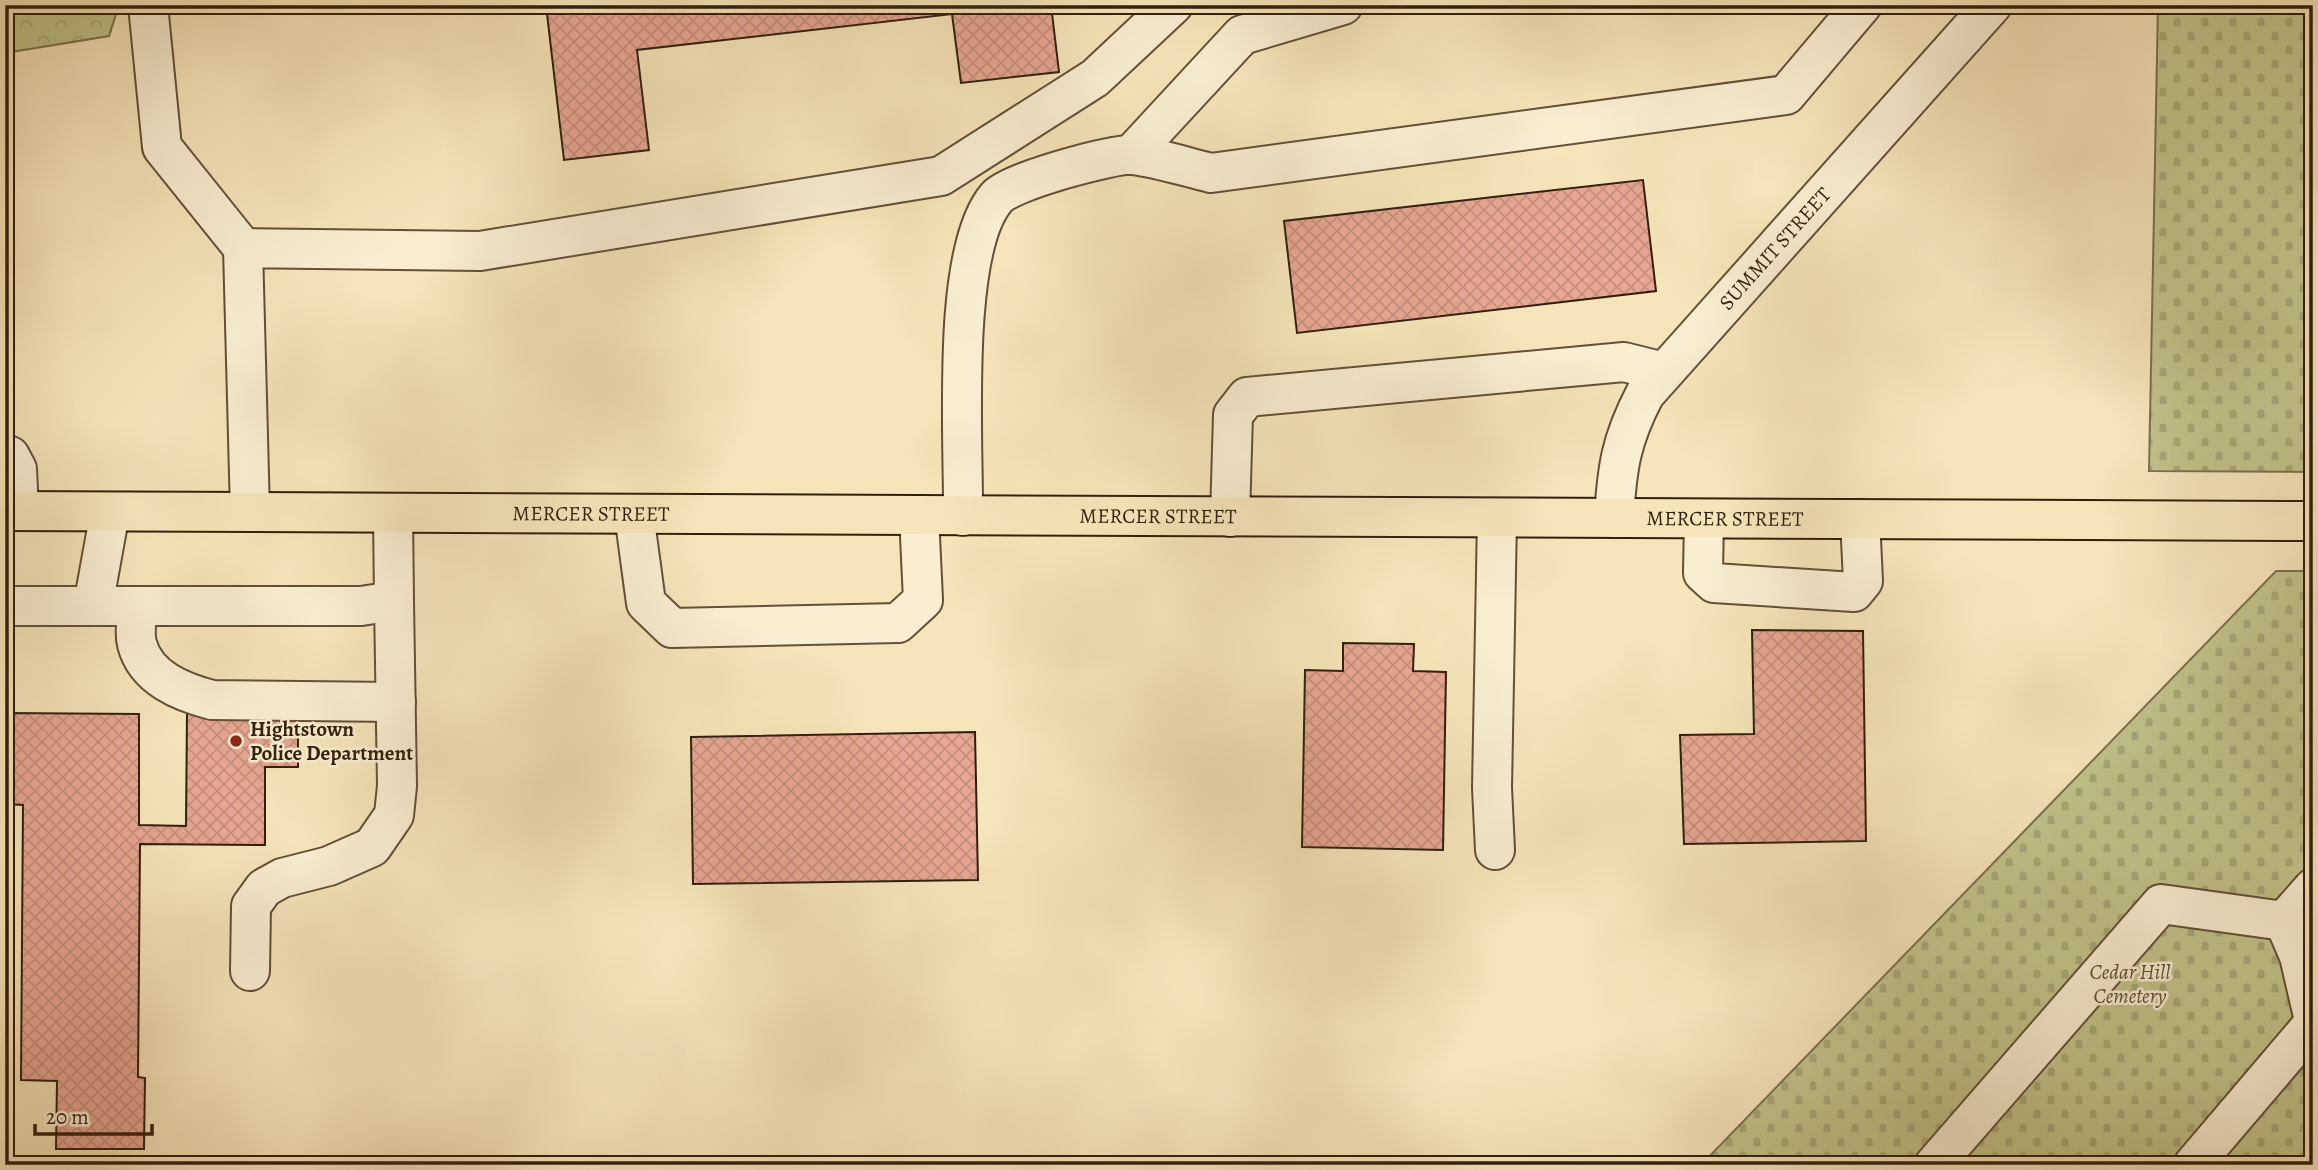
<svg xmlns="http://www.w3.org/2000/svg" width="2318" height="1170" font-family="Alegreya,serif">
  <defs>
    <pattern id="forest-crowns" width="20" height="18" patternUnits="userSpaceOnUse" patternTransform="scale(1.75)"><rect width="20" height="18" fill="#c2c38b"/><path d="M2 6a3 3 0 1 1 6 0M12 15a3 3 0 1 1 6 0" fill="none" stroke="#a7a777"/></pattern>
    <pattern id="cemetery-stones" width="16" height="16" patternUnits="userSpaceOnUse" patternTransform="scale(1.75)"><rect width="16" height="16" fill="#c2c38b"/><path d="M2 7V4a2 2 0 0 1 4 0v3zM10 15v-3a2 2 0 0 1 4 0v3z" fill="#a7a777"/></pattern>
    <pattern id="building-cross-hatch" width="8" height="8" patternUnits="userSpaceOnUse" patternTransform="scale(1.75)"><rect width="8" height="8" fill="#e7a792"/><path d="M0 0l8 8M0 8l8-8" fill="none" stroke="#c78f7d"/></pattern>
  </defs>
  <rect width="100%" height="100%" fill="#f6e5ba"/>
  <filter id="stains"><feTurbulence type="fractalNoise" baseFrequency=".00286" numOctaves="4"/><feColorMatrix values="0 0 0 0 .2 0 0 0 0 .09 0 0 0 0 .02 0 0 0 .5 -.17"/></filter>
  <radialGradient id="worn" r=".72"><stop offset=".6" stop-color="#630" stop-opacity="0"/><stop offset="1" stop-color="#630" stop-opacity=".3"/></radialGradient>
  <!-- forest -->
  <polygon fill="url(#forest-crowns)" stroke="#7a714c" stroke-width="2" points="5,5 119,5 109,36 5,53"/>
  <!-- cemetery -->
  <g fill="url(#cemetery-stones)" stroke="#7a714c" stroke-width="2">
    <polygon points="2158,5 2313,5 2313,472 2149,471"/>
    <polygon points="2276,571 2313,571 2313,1165 1701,1165"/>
  </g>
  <!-- building -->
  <g fill="url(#building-cross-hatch)" stroke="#311f0d" stroke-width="2">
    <polygon points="546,5 1051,5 1059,72 961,83 952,14 637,50 649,150 564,160"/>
    <polygon points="1643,180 1656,291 1297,333 1284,221"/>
    <polygon points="1752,630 1863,631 1866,841 1684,844 1680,735 1754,734"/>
    <polygon points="1343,643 1414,644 1413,671 1446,672 1443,850 1302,847 1305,670 1343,671"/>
    <polygon points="298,705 298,767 265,767 265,845 140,844 138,1077 145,1078 144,1149 56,1149 57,1081 21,1080 23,805 5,804 5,713 139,714 139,825 186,826 187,712"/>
    <polygon points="975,732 978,880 693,884 691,737"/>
  </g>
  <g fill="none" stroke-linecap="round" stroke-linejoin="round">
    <defs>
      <g id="minor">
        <polyline points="148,5 162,147 243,248"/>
        <polyline points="1131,155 1242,35 1343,5"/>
        <polyline points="5,454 10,456 17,469 19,511"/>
        <polyline points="250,512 243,248 480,251 941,176 1095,78 1173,5"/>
        <polyline points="634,514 646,603 672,628 898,623 923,600 919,515"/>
        <path d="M963,516C964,442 950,250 997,197C1009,182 1114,153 1133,155C1159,158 1186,167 1211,173L1786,95L1862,5"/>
        <polyline points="1230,517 1233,415 1247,397 1624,362 1664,372"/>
        <path id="s1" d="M1614,518C1617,467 1621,440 1645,394L1992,5"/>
        <polyline points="1704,519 1703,573 1714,583 1854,592 1863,581 1860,519"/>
        <polyline points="5,606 361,606 394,601 393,513"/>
        <polyline points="93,606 110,512"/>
        <path d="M138,606C137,617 134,633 137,644C146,678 181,692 212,700L396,702"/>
        <polyline points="1495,850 1492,788 1497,518"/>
        <polyline points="2284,921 2299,956 2313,1016"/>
        <polyline points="2284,921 2313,888"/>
        <polyline points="250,971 251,906 264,888 282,878 329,866 372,847 394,815 397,786 394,601"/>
        <polyline points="1934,1165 2161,904 2284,921"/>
        <polyline points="2193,1165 2313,1024"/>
      </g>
      <g id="major">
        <path id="s2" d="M5,511L2313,521"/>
      </g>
    </defs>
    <!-- minor casing -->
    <use href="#minor" stroke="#625038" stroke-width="42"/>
    <!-- major casing -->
    <use href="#major" stroke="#311f0d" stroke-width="42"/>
    <!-- minor -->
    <use href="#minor" stroke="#f9eed2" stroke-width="38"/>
    <!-- major -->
    <use href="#major" stroke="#f6e5ba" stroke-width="38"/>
  </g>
  <!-- markers -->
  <circle fill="#8f2418" stroke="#f9eed2" stroke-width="2.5" cx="236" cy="741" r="7"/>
  <g text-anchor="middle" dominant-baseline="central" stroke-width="5" stroke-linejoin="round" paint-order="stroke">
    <!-- street labels -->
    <g font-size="21" fill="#311f0d" stroke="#f9eed2">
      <text stroke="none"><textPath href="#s1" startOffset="324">SUMMIT STREET</textPath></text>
      <text stroke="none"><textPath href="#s2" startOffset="586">MERCER STREET</textPath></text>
      <text stroke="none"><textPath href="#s2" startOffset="1153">MERCER STREET</textPath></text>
      <text stroke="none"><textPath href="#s2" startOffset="1720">MERCER STREET</textPath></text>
    </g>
    <!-- poi labels -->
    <g font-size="21" font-weight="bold" fill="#311f0d" stroke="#f9eed2" text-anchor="start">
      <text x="250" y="729">Hightstown<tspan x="250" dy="24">Police Department</tspan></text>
    </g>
    <!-- park labels -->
    <g font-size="21" font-style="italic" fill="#5c5033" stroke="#f9eed2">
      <text x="2130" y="972">Cedar Hill<tspan x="2130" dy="24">Cemetery</tspan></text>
    </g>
  </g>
  <!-- margin -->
  <rect width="2318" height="1170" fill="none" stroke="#f6e5ba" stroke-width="28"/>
  <rect x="7" y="7" width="2304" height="1156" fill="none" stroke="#311f0d" stroke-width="3.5"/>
  <rect x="14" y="14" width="2290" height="1142" fill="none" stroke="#311f0d" stroke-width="2"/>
  <!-- scale -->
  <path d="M35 1124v10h117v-10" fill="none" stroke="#311f0d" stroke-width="3.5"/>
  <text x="46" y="1124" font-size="21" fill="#311f0d" stroke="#f9eed2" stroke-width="5" paint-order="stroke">20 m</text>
  <rect width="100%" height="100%" filter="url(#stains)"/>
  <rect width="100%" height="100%" fill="url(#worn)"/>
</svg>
